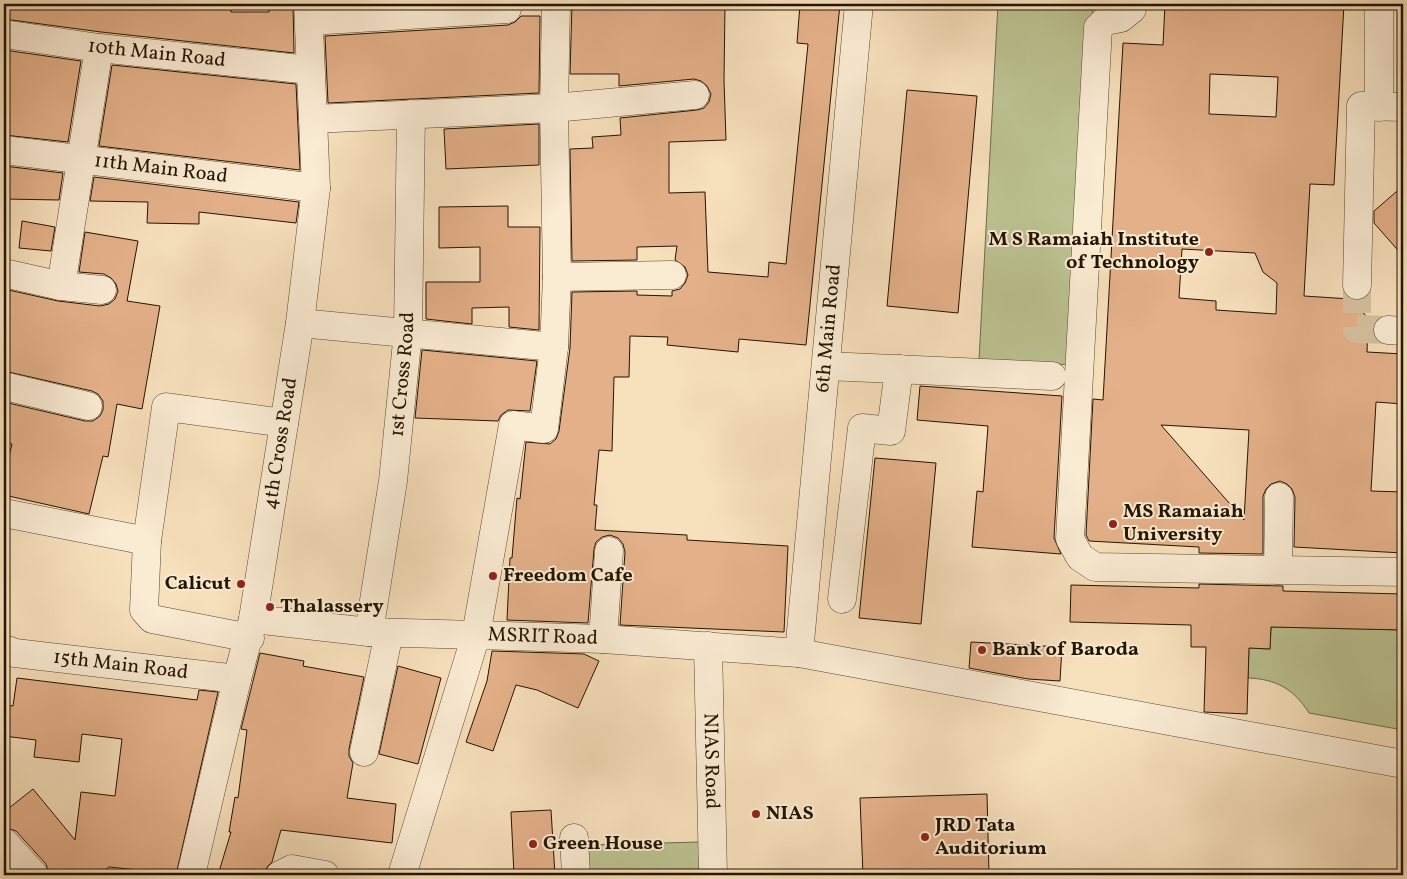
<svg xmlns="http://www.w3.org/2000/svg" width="1407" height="879" font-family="Vollkorn,serif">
  <rect width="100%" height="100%" fill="#f7e0bc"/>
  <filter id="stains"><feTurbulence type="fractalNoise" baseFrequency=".004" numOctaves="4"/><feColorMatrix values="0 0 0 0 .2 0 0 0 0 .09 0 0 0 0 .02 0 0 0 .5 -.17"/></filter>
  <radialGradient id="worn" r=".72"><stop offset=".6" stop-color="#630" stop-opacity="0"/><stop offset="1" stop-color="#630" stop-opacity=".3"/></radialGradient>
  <!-- green -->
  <g fill="#bcc291" stroke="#706b49">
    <polygon points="998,4 1093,4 1075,365 979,360"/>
    <path d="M1271,627L1403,630V730L1309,713C1294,689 1276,679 1248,678L1249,648L1270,649Z"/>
    <polygon points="699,842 699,875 588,875 587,845"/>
  </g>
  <!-- building -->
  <g fill="#e4b089" stroke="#231401" fill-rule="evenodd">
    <polygon points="4,4 162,4 161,8 200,9 200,4 231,4 231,12 269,12 269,4 293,4 294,53 101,32 4,19"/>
    <polygon points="572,4 725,4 724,80 726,140 669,142 669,193 705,192 708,272 768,277 769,262 786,264 808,44 797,43 800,4 840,4 806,345 739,339 738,352 667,345 668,337 630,336 629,377 614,377 612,451 599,450 594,505 597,505 595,530 687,535 687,540 788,546 784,632 620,625 625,552 623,544 618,538 610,535 602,537 596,542 594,549 588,623 507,620 510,558 512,558 517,498 520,499 526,442 550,444 556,439 559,431 570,348 572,292 637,291 637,295 672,296 672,291 680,289 685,283 688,275 685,267 675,260 677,246 637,247 637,260 572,261 570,149 593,148 592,137 621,135 620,118 697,110 704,108 709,102 711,94 707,86 701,81 694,79 619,86 619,74 570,74"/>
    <path d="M1165,4H1344L1334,185L1310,184L1304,296L1351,299L1368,318L1367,352L1403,354V404L1376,402L1371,491L1403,492V553L1294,547L1295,497L1292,489L1287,484L1280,481L1271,484L1266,489L1263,496V554L1199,553V547L1089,541L1086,535L1093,399L1103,400L1123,43L1163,45ZM1210,74L1278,77L1276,117L1209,114ZM1182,249L1255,253L1263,272L1277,283L1276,314L1216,310V301L1179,298ZM1161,425L1249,430L1244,520Z"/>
    <polygon points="521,16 540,16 539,93 328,103 325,36 508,25 515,22"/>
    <polygon points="4,50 81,61 68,142 4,135"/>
    <polygon points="112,65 296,84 300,170 99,146"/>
    <polygon points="907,90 977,96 958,313 887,306"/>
    <polygon points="539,124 539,165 446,169 444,129"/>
    <polygon points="4,166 63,173 59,200 4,199"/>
    <polygon points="94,177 299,202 296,223 199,212 199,224 147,223 148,202 90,201"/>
    <polygon points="1403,186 1403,256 1374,223 1374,211"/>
    <polygon points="508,206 508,227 540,227 539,330 509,327 509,307 472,308 472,324 426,319 426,282 480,282 480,247 439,248 439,207"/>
    <polygon points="22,221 55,227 51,251 19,248"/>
    <polygon points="85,232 138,241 127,301 160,306 142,409 117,404 108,457 103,456 89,514 4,495 4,477 12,444 4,442 4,402 85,421 93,421 100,416 103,410 103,401 98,394 92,391 4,371 4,289 58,301 100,306 109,304 115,299 118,291 116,284 111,278 104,274 79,272"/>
    <polygon points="422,350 537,361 530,411 508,410 501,415 498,421 415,418"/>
    <polygon points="920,386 1062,396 1054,538 1061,554 972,547 977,491 983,492 988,426 917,420"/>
    <polygon points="875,458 936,463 921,624 859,618"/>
    <polygon points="1199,584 1283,586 1283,591 1403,594 1403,630 1271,627 1270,649 1249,648 1247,714 1204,712 1206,647 1191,647 1191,625 1070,622 1071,585 1199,588"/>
    <polygon points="971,642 1062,647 1060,681 1028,679 969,668"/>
    <polygon points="492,651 584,654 599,661 578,708 537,690 516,685 493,751 466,742 487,681"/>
    <polygon points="260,653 304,661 303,666 364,677 349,749 349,756 353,763 347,798 396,804 392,843 281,830 272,862 267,867 265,875 218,875 231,832 229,832 235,797 238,798 247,730 241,729"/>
    <polygon points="398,666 441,678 418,764 379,754"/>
    <polygon points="17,678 197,700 199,690 218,692 176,875 157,875 158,872 109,867 98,875 49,875 46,864 16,831 4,827 4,812 33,789 75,840 81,792 115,796 122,739 82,734 79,762 34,757 36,740 4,736 7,705 13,706"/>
    <polygon points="987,794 989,875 863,875 860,798"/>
    <polygon points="551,810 555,875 514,875 511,812"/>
  </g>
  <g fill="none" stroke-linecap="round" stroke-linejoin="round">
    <!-- minor-tunnel -->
    <polyline stroke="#d7c1a0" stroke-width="28" stroke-dasharray="28 14" stroke-linecap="butt" points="1357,285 1357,329 1388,330"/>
    <defs>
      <g id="minor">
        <polyline points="1132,4 1132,9 1121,18 1105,21 1098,28 1070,539 1080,557 1095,567 1278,570"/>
        <polyline points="310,21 507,9"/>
        <path id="s1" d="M4,34L99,48L310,70"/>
        <polyline points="1379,107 1379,4"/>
        <polyline points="313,119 554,108 695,95"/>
        <path id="s2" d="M4,150L316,188"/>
        <polyline points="4,273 61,286 102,290"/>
        <polyline points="557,277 672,275"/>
        <polyline points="1357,285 1361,106 1403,107"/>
        <polyline points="61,286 99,48"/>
        <polyline points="300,323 554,347"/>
        <polyline points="1388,330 1403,331"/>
        <polyline points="826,366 1052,376"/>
        <polyline points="4,386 88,406"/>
        <polyline points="1279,497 1278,570 1403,572"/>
        <polyline points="4,513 147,541"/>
        <polyline points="842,599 862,428 891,431 899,369"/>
        <polyline points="253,619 369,632 476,635 513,425 544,429 554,347 557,277 554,108 556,4"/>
        <path id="s3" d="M369,632L393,481L408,332L411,114"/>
        <polyline points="250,638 152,619 144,610 147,541 166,407 284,423"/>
        <polyline points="603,639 609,551"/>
        <path id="s4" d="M708,646L713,875"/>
        <path id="s5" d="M4,649L15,653L237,679"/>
        <path id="s6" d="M799,653L859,4"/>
        <polyline points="364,752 389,633"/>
        <polyline points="574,838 576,875"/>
        <polyline points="4,842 34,875"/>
        <path id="s7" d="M191,875L237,679L253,619L300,323L316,188L308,4"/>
        <polyline points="280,875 292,869 325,875"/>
        <path id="s8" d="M402,875L476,635L603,639L799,653L1403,764"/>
      </g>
    </defs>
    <!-- minor casing -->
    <use href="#minor" stroke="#584730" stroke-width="29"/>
    <!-- minor -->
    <use href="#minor" stroke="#faebd3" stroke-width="28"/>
  </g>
  <!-- markers -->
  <g fill="#8f2418" stroke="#faebd3" stroke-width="2">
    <circle cx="1209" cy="252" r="5"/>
    <circle cx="1113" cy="524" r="5"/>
    <circle cx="493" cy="576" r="5"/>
    <circle cx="241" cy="584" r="5"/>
    <circle cx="270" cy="607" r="5"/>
    <circle cx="982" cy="650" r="5"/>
    <circle cx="756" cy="814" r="5"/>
    <circle cx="925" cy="837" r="5"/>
    <circle cx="533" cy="844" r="5"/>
  </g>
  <g text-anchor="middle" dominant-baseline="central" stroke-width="4" stroke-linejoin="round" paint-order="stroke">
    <!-- street labels -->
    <g font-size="20" fill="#231401" stroke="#faebd3">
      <text stroke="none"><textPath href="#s1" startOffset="154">10th Main Road</textPath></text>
      <text stroke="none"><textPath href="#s2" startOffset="158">11th Main Road</textPath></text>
      <text stroke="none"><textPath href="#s6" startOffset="326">6th Main Road</textPath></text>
      <text stroke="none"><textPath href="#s3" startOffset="260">1st Cross Road</textPath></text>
      <text stroke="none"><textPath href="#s7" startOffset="441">4th Cross Road</textPath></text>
      <text stroke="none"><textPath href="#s8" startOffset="318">MSRIT Road</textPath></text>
      <text stroke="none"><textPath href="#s5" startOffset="118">15th Main Road</textPath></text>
      <text stroke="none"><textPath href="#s4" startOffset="115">NIAS Road</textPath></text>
    </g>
    <!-- poi labels -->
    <g font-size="20" font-weight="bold" fill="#231401" stroke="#faebd3" text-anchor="start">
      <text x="1199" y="240" text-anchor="end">M S Ramaiah Institute<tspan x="1199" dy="23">of Technology</tspan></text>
      <text x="1123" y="512">MS Ramaiah<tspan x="1123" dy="23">University</tspan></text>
      <text x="503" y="576">Freedom Cafe</text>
      <text x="231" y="584" text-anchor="end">Calicut</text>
      <text x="280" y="607">Thalassery</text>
      <text x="992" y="650">Bank of Baroda</text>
      <text x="766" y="814">NIAS</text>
      <text x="935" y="826">JRD Tata<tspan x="935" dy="23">Auditorium</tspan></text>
      <text x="543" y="844">Green House</text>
    </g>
  </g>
  <!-- margin -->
  <rect width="1407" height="879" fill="none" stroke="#f7e0bc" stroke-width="20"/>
  <rect x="5" y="5" width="1397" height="869" fill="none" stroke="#231401" stroke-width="2.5"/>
  <rect x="10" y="10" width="1387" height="859" fill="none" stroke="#231401"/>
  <rect width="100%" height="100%" filter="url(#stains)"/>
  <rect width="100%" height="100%" fill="url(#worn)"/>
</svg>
